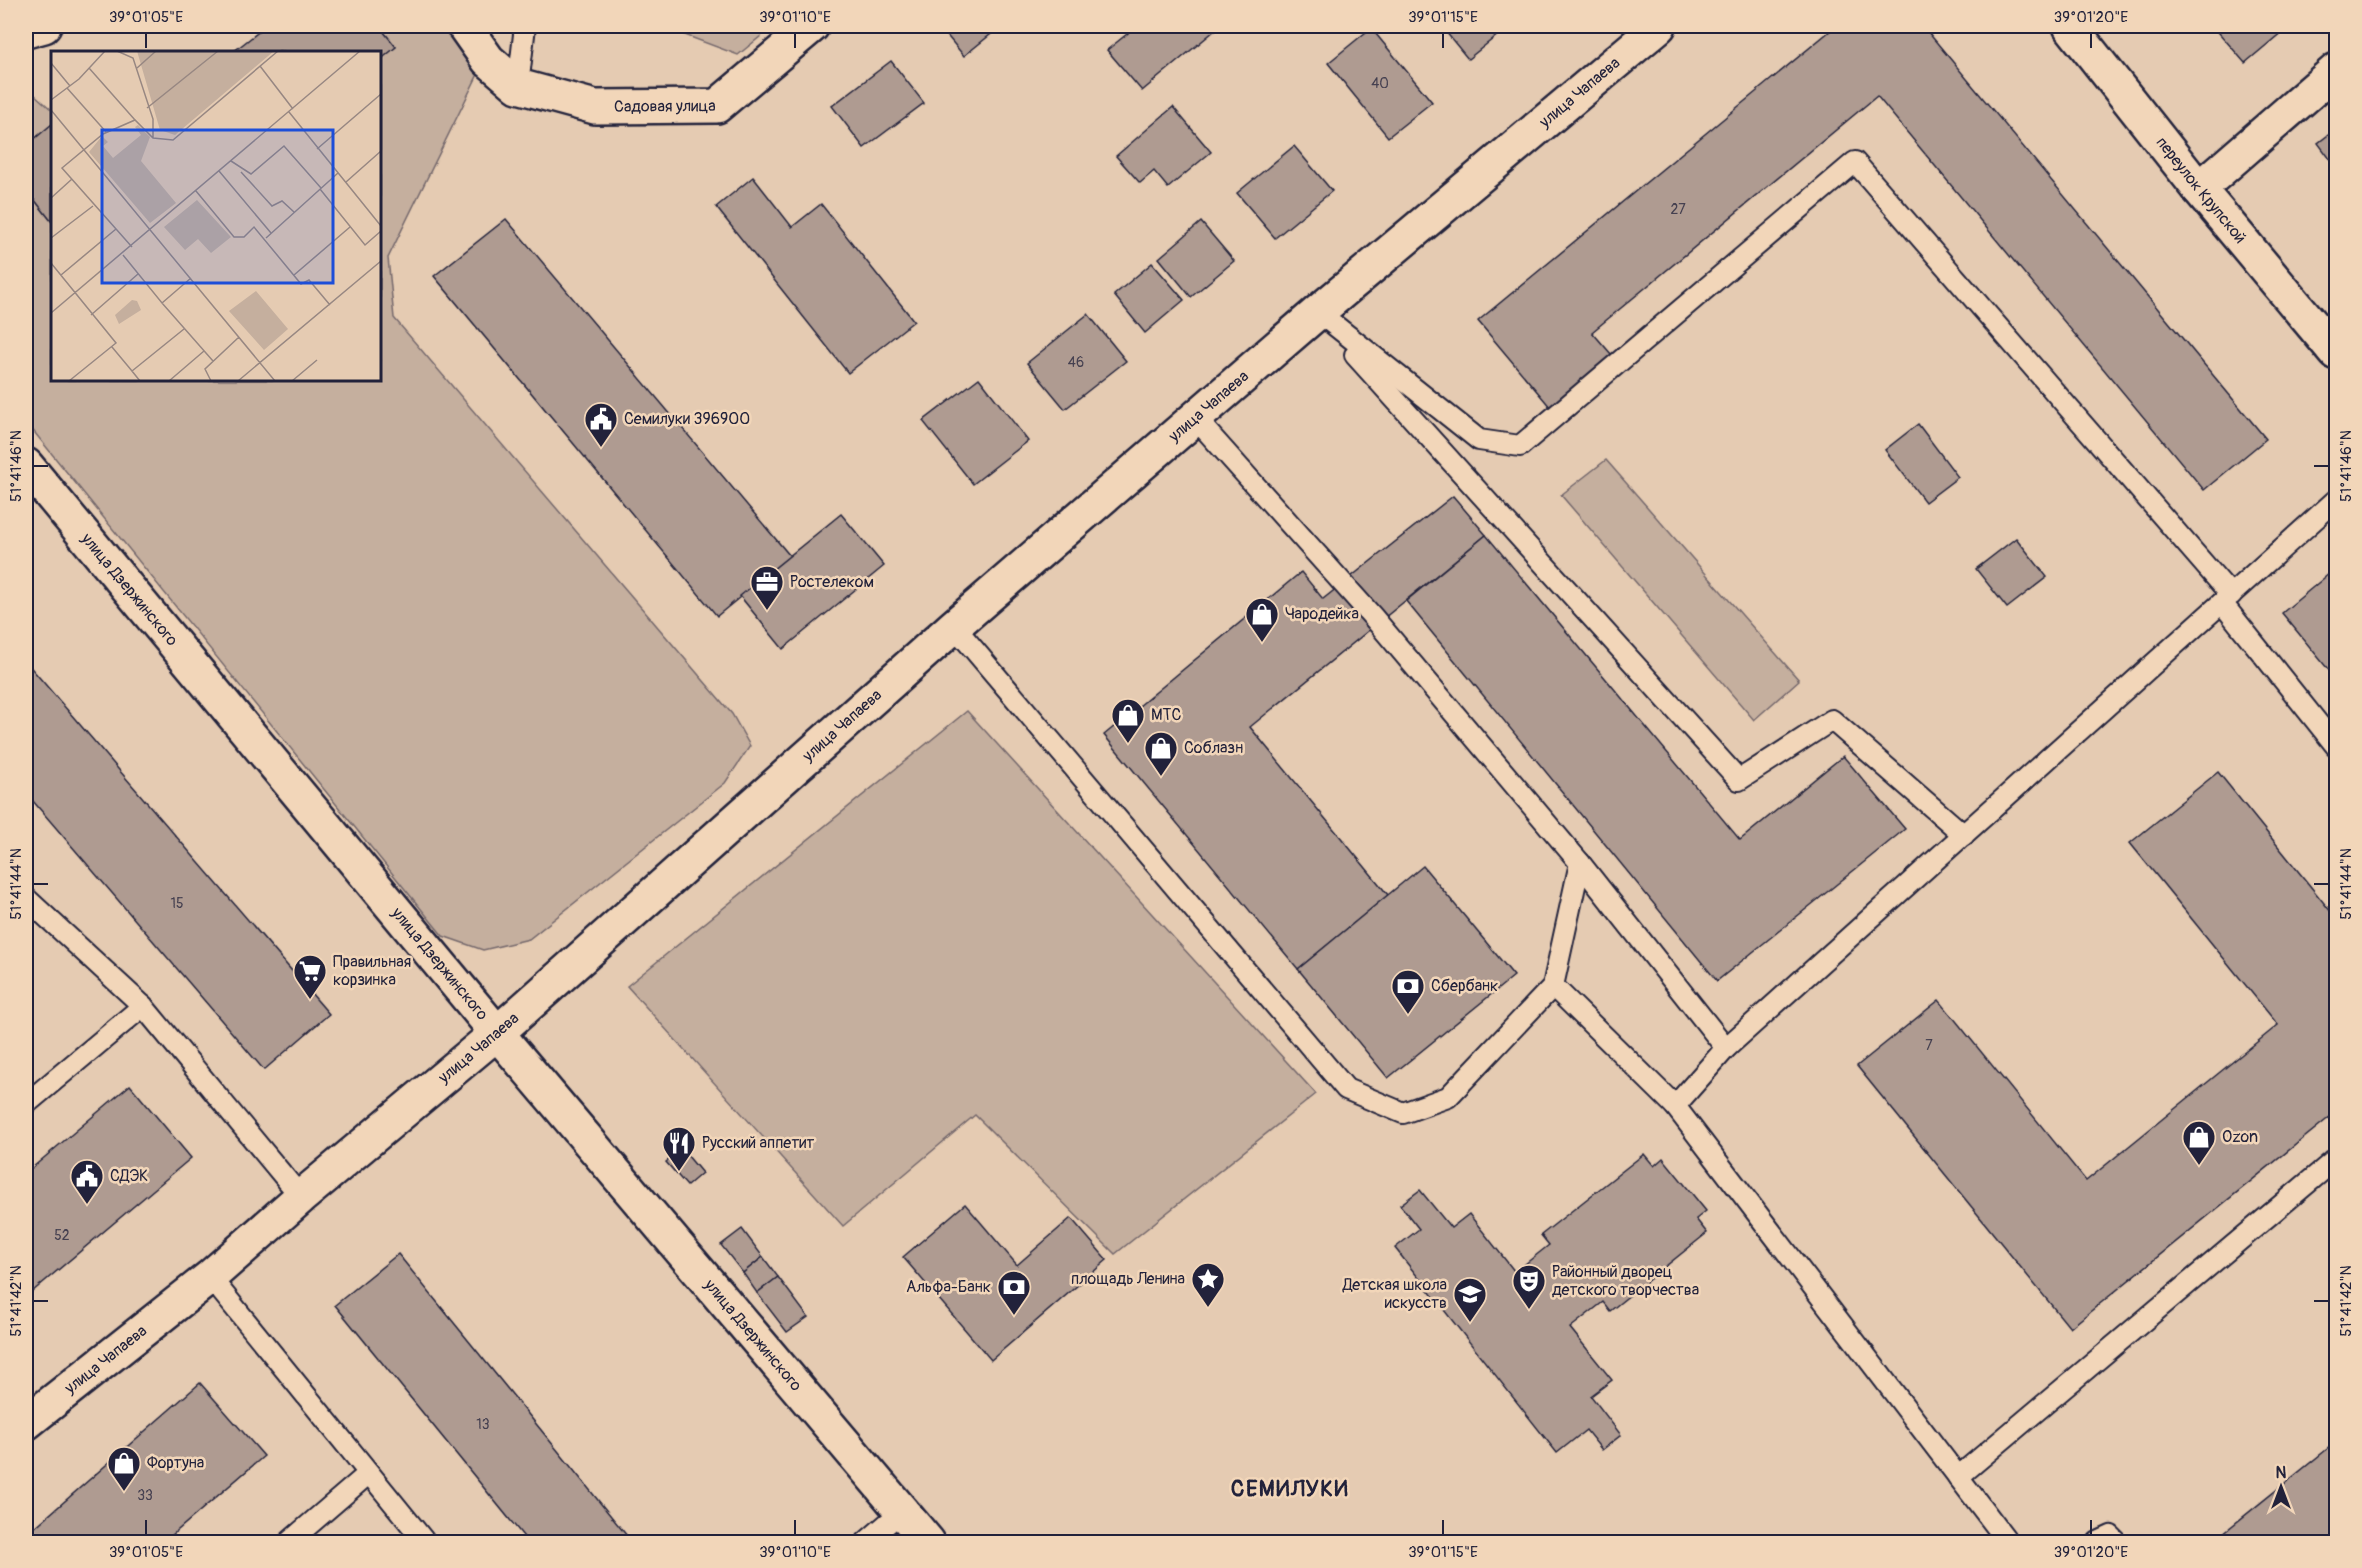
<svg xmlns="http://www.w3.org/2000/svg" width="2362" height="1568" font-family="Pangolin,sans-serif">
  <rect width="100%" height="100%" fill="#e5cbb2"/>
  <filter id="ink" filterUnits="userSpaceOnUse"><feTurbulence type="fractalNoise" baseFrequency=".0167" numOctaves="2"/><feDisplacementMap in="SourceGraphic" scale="12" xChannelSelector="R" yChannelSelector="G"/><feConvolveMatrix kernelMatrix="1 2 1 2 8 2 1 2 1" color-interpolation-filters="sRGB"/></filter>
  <g filter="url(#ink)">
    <!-- green -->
    <g fill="#c5af9e" stroke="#74686c" stroke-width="1.5">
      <polygon points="379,26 455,26 482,66 388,258 394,318 732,714 750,746 725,783 529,939 483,950 443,936 26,422 26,189 52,222 52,380 380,380 380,60 396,47"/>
      <polygon points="661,26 773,26 738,55"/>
      <polygon points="26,87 52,110 52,124 26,146"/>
      <polygon points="1606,460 1799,680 1754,720 1561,495"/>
      <polygon points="967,711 1316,1094 1115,1254 975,1115 843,1226 627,986"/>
    </g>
    <!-- building -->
    <g fill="#af9b91" stroke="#22223b" stroke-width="1.5">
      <polygon points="266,26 379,26 396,47 380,60 380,52 233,52"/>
      <polygon points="939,26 1001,26 964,56"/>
      <polygon points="1137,26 1220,26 1142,91 1107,50"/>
      <polygon points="1441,26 1509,26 1468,59"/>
      <polygon points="1836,26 1923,26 2266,439 2204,490 1877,96 1592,332 1618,362 1556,414 1478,321"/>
      <polygon points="2213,26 2289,26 2245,63"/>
      <polygon points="1371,28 1432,102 1388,137 1328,63"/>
      <polygon points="891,61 924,103 864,148 832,106"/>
      <polygon points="1173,107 1211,152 1168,188 1154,171 1140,183 1116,156"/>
      <polygon points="52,124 52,222 26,189 26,146"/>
      <polygon points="2336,129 2336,167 2318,143"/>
      <polygon points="1294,146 1332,191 1275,238 1237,193"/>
      <polygon points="753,177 792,227 821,204 914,321 848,373 716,207"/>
      <polygon points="506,219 790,556 717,616 434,276"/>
      <polygon points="1201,222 1234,261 1191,297 1159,258"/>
      <polygon points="1152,263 1184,300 1145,333 1114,295"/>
      <polygon points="1088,314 1126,361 1065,409 1027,363"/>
      <polygon points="979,378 1028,441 973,484 923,421"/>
      <polygon points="1918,424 1958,477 1925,502 1885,450"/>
      <polygon points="1453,496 1486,535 1250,727 1388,895 1298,969 1104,735 1301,572 1323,599"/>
      <polygon points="841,514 884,566 783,649 740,596"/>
      <polygon points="1486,535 1740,840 1843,756 1905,829 1717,981 1406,601"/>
      <polygon points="2016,538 2047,577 2007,608 1976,569"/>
      <polygon points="2336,568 2336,679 2282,613"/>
      <polygon points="26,662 329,1014 264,1070 26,793"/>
      <polygon points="2218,772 2336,918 2336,1112 2070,1328 1857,1066 1939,1000 2086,1181 2278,1025 2130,843"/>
      <polygon points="1423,866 1514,976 1388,1078 1298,969"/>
      <polygon points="130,1085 191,1158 26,1297 26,1173"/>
      <polygon points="682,1149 702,1173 687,1186 666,1162"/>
      <polygon points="1644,1154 1654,1166 1663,1158 1706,1211 1696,1219 1707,1233 1610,1311 1603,1302 1570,1328 1612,1380 1591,1396 1621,1435 1602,1450 1586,1430 1557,1453 1395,1248 1419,1229 1400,1205 1420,1190 1451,1228 1469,1214 1515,1272 1549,1245 1541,1235"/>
      <polygon points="965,1204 1017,1265 1071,1218 1107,1260 991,1360 903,1257"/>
      <polygon points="742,1229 763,1257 743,1273 721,1245"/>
      <polygon points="398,1254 632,1542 528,1542 335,1305"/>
      <polygon points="763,1257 778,1277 757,1293 743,1273"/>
      <polygon points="778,1277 808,1317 787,1332 757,1293"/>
      <polygon points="200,1383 264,1456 164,1542 26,1542 26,1535"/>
      <polygon points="2336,1442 2336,1542 2212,1542"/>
    </g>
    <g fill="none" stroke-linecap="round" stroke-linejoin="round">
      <defs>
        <g id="service">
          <polyline points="518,86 525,26"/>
          <polyline points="1318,312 1479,440 1520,446 1855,162 2231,595"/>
          <polyline points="1355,355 1739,780 1832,720 1964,835"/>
          <polyline points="1195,418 1373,617 1580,863 1726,1048"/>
          <polyline points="2222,603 2336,746"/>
          <polyline points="954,626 1346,1089 1403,1113 1448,1097 1553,986 1675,1106 2008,1542"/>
          <polyline points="26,898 143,1006 301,1197"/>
          <polyline points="1553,986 1580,863"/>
          <polyline points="26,1104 143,1006"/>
          <polyline points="1675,1106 1726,1048 2336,500"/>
          <polyline points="210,1277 425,1542"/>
          <polyline points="1958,1477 2336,1159"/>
          <polyline points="289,1542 368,1474"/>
          <polyline points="866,1542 902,1511"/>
          <polyline points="2098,1542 2111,1536 2117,1542"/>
        </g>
        <g id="minor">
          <path id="s1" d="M464,26L488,60L518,86L595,107L717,106L812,26"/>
          <path id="s2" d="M2070,26L2199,189L2336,353"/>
          <polyline points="26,31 44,26"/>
          <polyline points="2199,189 2336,70"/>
        </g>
        <g id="tertiary">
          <path id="s3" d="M26,465L497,1033L928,1542"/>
          <path id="s4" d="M26,1423L210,1277L301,1197L497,1033L954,626L1318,312L1659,26"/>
        </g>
      </defs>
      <!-- service casing -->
      <use href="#service" stroke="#22223b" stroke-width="24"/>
      <!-- minor casing -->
      <use href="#minor" stroke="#22223b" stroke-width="38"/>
      <!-- tertiary casing -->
      <use href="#tertiary" stroke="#22223b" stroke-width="38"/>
      <!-- service -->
      <use href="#service" stroke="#f2d6b9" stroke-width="20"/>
      <!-- minor -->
      <use href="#minor" stroke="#f2d6b9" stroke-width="33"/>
      <!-- tertiary -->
      <use href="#tertiary" stroke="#f2d6b9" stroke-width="33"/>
    </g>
  </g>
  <!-- ticks -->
  <path fill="none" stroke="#22223b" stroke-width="2" d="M146,33V48M795,33V48M1443,33V48M2091,33V48M33,466H48M2314,466H2329M33,884H48M2314,884H2329M33,1301H48M2314,1301H2329M146,1520V1535M795,1520V1535M1443,1520V1535M2091,1520V1535"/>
  <!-- icons -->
  <defs>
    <symbol id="civic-pin" viewBox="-11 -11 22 30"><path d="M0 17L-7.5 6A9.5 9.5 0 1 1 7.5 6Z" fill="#22223b" stroke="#f2d6b9"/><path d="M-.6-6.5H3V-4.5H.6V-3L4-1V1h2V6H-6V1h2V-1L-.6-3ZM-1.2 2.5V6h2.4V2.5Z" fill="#fff"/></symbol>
    <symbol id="office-pin" viewBox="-11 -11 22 30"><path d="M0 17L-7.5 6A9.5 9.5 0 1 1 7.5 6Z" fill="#22223b" stroke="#f2d6b9"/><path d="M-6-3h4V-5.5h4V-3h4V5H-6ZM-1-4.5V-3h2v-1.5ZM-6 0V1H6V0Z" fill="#fff"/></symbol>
    <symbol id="shop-pin" viewBox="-11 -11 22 30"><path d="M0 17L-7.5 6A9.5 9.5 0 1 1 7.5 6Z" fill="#22223b" stroke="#f2d6b9"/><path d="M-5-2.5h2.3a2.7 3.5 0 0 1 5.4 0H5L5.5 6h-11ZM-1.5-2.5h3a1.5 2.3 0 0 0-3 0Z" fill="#fff"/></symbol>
    <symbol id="supermarket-pin" viewBox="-11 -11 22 30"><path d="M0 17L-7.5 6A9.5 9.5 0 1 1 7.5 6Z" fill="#22223b" stroke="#f2d6b9"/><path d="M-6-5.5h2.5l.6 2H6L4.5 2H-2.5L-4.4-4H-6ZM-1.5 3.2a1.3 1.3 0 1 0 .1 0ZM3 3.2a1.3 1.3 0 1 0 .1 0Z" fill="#fff"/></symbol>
    <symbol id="bank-pin" viewBox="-11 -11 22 30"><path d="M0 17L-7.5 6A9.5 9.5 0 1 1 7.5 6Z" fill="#22223b" stroke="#f2d6b9"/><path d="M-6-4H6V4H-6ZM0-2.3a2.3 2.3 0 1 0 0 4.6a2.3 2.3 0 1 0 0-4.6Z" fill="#fff"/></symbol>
    <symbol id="restaurant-pin" viewBox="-11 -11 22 30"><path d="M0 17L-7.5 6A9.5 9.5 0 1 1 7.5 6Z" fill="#22223b" stroke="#f2d6b9"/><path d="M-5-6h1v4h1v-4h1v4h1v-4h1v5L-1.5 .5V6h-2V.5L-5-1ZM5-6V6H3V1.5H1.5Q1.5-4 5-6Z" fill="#fff"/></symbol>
    <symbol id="sight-pin" viewBox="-11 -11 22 30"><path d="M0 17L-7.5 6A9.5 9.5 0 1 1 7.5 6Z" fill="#22223b" stroke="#f2d6b9"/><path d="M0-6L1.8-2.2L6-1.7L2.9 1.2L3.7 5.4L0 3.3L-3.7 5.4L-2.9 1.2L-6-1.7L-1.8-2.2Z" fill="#fff"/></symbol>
    <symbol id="theatre-pin" viewBox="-11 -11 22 30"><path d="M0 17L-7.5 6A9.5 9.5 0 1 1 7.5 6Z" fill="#22223b" stroke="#f2d6b9"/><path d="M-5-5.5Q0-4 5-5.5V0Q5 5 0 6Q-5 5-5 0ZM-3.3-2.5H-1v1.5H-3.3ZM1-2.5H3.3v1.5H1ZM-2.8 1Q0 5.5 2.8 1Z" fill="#fff"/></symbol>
    <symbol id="school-pin" viewBox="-11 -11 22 30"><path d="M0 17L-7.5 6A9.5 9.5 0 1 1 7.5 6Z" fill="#22223b" stroke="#f2d6b9"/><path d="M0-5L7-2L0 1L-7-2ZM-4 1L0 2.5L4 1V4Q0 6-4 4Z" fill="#fff"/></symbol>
  </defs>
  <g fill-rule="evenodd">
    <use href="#civic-pin" x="582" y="400" width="38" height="52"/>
    <use href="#office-pin" x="748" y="563" width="38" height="52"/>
    <use href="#shop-pin" x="1243" y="595" width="38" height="52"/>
    <use href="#shop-pin" x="1109" y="696" width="38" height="52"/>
    <use href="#shop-pin" x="1142" y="729" width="38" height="52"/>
    <use href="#supermarket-pin" x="291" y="952" width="38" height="52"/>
    <use href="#bank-pin" x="1389" y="967" width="38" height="52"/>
    <use href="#shop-pin" x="2180" y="1118" width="38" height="52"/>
    <use href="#restaurant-pin" x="660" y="1124" width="38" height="52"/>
    <use href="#civic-pin" x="68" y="1157" width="38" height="52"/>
    <use href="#sight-pin" x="1189" y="1260" width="38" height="52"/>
    <use href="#theatre-pin" x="1510" y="1262" width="38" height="52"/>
    <use href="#bank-pin" x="995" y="1268" width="38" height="52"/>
    <use href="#school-pin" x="1451" y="1275" width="38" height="52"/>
    <use href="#shop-pin" x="105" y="1444" width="38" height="52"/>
  </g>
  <g text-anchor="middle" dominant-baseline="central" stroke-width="5" stroke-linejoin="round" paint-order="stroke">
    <!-- number labels -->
    <g font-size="14" fill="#454050">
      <text x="1380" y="83">40</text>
      <text x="1678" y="209">27</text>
      <text x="1076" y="362">46</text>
      <text x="177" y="903">15</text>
      <text x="1929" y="1045">7</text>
      <text x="62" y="1235">52</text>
      <text x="483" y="1424">13</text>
      <text x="145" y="1495">33</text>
    </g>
    <!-- street labels -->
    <g font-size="16" fill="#22223b" stroke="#f2d6b9">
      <text stroke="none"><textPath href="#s4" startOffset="2046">улица Чапаева</textPath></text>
      <text stroke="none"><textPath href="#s1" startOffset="231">Садовая улица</textPath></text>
      <text stroke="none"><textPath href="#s2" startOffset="210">переулок Крупской</textPath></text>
      <text stroke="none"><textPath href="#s4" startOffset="1560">улица Чапаева</textPath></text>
      <text stroke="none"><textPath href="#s3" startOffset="162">улица Дзержинского</textPath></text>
      <text stroke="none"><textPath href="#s4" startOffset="1074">улица Чапаева</textPath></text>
      <text stroke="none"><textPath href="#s3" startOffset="648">улица Дзержинского</textPath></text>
      <text stroke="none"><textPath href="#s4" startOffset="588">улица Чапаева</textPath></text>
      <text stroke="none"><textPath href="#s3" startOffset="1134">улица Дзержинского</textPath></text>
      <text stroke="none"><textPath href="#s4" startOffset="102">улица Чапаева</textPath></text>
    </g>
    <!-- poi labels -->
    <g font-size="16" fill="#22223b" stroke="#f2d6b9" text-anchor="start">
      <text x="624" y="419">Семилуки 396900</text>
      <text x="790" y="582">Ростелеком</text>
      <text x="1285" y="614">Чародейка</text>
      <text x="1151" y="715">МТС</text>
      <text x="1184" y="748">Соблазн</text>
      <text x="333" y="962">Правильная<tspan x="333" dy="18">корзинка</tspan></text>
      <text x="1431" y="986">Сбербанк</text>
      <text x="2222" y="1137">Ozon</text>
      <text x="702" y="1143">Русский аппетит</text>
      <text x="110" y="1176">СДЭК</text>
      <text x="1552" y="1272">Районный дворец<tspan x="1552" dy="18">детского творчества</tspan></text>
      <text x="1185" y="1279" text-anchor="end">площадь Ленина</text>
      <text x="1447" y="1285" text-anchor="end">Детская школа<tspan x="1447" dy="18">искусств</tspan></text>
      <text x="991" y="1287" text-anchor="end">Альфа-Банк</text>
      <text x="147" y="1463">Фортуна</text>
    </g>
    <!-- district labels -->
    <g font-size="22" font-weight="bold" letter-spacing="1.5" fill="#22223b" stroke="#f2d6b9">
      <text x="1290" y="1489">СЕМИЛУКИ</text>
    </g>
  </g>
  <!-- overview -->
  <g transform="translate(51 51)">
    <rect width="330" height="330" fill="#e5cbb2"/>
    <path d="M86,0H223L124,84L109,79ZM87,74L99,86L90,110L125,152L99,172L38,101L51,85L57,91L52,95L62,107L90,84L84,76ZM146,149L180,186L160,202L147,188L134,199L113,176ZM205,240L237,278L213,299L178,260ZM81,249L86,250L90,259L68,273L64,264Z" fill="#c5af9e"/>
    <path fill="none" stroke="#978782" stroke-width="1.5" d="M66,0L82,7L102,68V87M0,12L19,35M209,15L242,58M38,17L84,69M86,17L105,0M16,37L56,82M0,49L28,28L54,0M96,57L167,0M0,59L224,330M238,61L330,175M266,98L330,43M180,110L200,123L233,95L270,137M168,120L220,182M190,121L221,155L231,150L243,161M295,131L330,100M269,138L314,194L330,180M145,140L183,186H193L203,176L250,233L258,229L279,254M0,147L21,128M0,187L42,155M215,187L287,122M81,196L11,117L52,83L84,69L102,87L122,89L227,0M72,204L111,252L140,227M0,212L65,292L18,330M10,224L65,178M243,224L299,176M111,252L162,310M0,262L309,0M40,264L87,223M61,296L81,320M89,330L81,320L133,278M118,330L153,300M160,330L154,318L188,286M187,330L330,210M241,330L266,309"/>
    <path fill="#1d4ed8" fill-opacity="0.15" stroke="#1d4ed8" stroke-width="3" d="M51,79H282V232H51Z"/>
    <rect width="330" height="330" fill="none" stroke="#22223b" stroke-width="3"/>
  </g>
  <!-- margin -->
  <rect width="2362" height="1568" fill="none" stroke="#f2d6b9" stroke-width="66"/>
  <!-- north arrow -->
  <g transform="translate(2281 1487)" stroke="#f2d6b9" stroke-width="4.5" paint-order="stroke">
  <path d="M0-4.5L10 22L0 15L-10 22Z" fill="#22223b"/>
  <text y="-9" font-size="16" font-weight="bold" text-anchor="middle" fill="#22223b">N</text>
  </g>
  <rect x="33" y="33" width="2296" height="1502" fill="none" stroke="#22223b" stroke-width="2"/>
  <g font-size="15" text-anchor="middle" fill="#22223b">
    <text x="146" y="22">39°01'05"E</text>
    <text x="795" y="22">39°01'10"E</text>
    <text x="1443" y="22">39°01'15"E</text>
    <text x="2091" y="22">39°01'20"E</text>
    <text transform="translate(16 466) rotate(-90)" y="5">51°41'46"N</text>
    <text transform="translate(2346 466) rotate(-90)" y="5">51°41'46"N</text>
    <text transform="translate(16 884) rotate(-90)" y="5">51°41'44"N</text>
    <text transform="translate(2346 884) rotate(-90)" y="5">51°41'44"N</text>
    <text transform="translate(16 1301) rotate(-90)" y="5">51°41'42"N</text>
    <text transform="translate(2346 1301) rotate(-90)" y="5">51°41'42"N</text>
    <text x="146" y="1557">39°01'05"E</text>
    <text x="795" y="1557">39°01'10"E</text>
    <text x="1443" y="1557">39°01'15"E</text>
    <text x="2091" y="1557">39°01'20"E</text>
  </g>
</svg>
